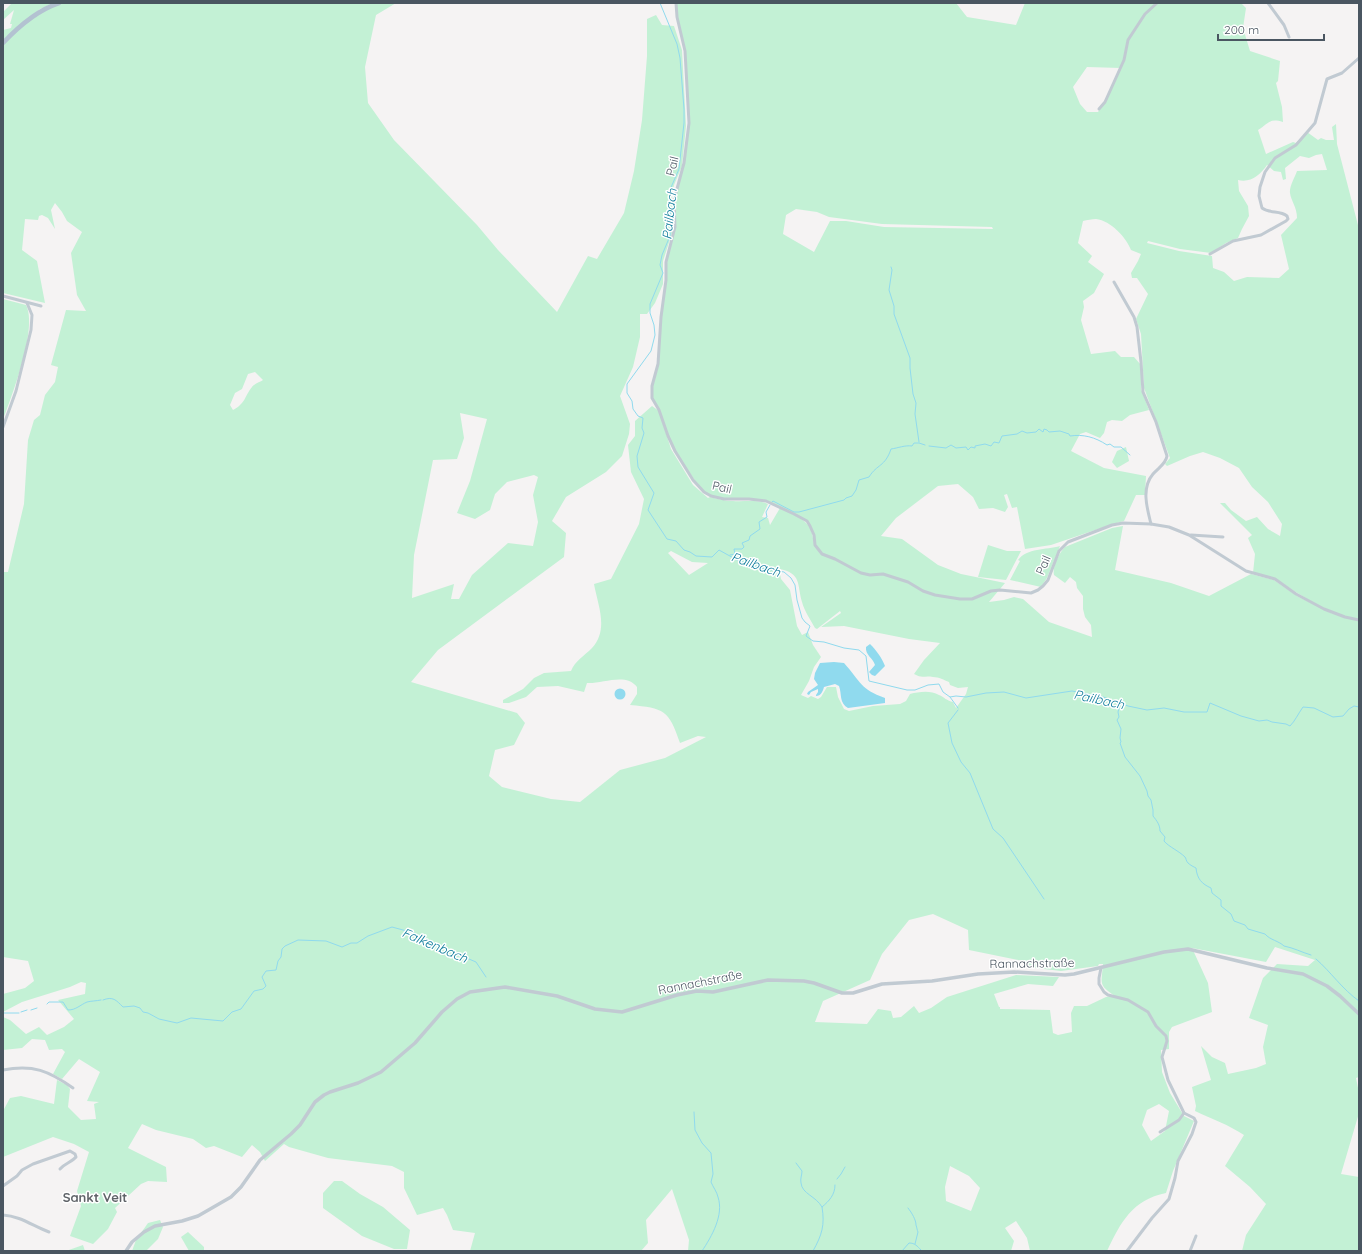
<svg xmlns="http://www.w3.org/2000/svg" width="1362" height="1254" font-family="Quicksand,sans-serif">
  <rect width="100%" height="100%" fill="#f5f3f3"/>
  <!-- green -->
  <g fill="#c3f1d5" fill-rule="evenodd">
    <path d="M12,3H53L40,9L21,24C35,14 47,5 65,3H396L376,15L365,67L368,103L394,140L477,225L498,250L557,312L588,256L597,259L624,213L634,171L642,120L647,56V19L656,15L662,25L674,26L682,50L686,126L682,166L674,185L672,195L673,230L663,261V284L655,303L647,314H640V337L633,367L620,396L630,424L629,434L622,456L606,472L566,497L552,521L566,533L564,557L438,650L411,682L517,713L525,723L514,745L495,750L489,776L502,787L551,799L580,802L620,770L665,758L706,737L698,736L680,743C669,710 664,708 630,705L637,694V687C626,672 602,684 587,683L584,692L558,686L537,687L526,697L509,703H503V700L523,689L534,678L544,673L571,671C575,661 584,656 592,648C609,629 598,606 594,584L611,579L639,524L644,499L631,472L628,445L635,436V421L652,406L659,411L671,449L693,485L708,498L710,497C718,499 725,501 733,501C745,502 756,499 768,504L762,517L768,518L770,525L780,508C790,514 806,518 811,530C813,535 813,542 815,545L814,535L810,526L807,521L794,514L766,501L749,499H724L711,496L700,488L675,451L668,436L659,410L652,398V386L658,364L661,317L666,280V262L675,227L674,200L684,163L689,123L685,51L677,17L676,3H956L967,17L1016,25L1025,3H1241L1246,8L1243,28L1250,51L1280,61L1278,81L1276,83L1282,107L1283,122C1269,118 1269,123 1258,130L1266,154L1293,142L1296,143L1307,132L1318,140L1321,138L1326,140H1334L1332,127L1336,124L1337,144L1359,229V619C1336,617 1314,603 1294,591C1287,586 1279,580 1271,577C1265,575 1259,574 1253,573L1255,554L1248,538L1252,535L1220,503H1225L1231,510L1246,521L1257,517L1268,529L1280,536L1282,524L1268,502L1252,487L1239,468L1220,458L1203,452L1190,456L1167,466L1165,464L1170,458L1144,388L1141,334L1136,319L1148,294L1137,278H1132L1131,273L1138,261L1141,254L1131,250C1126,237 1111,221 1096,219C1092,219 1087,220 1083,221L1078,243L1092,256L1088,262L1104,274L1094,293L1083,301L1084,307L1081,320L1091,354L1115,351L1121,357H1134L1141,365V389L1149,410L1130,415L1122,421L1112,420L1107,422L1104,433L1100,438L1086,432L1080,434L1071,451L1104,468L1146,476L1145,495H1136L1124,521L1110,525L1051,545L1025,549L1017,507L1012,508L1007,494L1004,495L1008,507L1005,512L993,508L979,509L973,497L958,484L938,486L896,518L881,536L902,539L938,565L961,574L1005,583L989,602L1004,600L1014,597L1023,599L1049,622L1092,637L1091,625L1085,617L1083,609V596L1077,588L1076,582L1070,577L1065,583L1054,575C1052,567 1059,553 1065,547L1112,528L1123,526L1115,570L1171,583L1209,596L1251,574L1274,580L1297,596L1331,613L1359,621V1077L1356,1078L1359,1093V1113L1341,1174L1359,1177V1251H1242L1246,1235L1266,1204L1250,1187L1225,1166L1244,1135C1229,1125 1212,1119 1195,1111L1196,1106L1192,1087L1211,1080L1201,1046L1212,1057L1225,1063L1228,1074L1256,1068L1266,1064L1263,1047L1268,1025L1249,1018L1263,978L1277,964L1308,966L1315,960L1275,947L1266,962L1192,948L1208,983L1212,1012L1172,1027L1169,1032V1049L1161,1050L1162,1072L1170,1093L1184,1116L1194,1121L1173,1171L1166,1193C1132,1200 1121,1222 1107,1251H1030L1027,1238L1016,1221L1005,1228L1014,1241L1011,1251H688L689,1240L672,1189L646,1220L648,1243L641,1251H470L475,1233L453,1230L447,1215L443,1208L417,1215L404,1188V1172L392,1166L328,1158L289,1147L284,1144L265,1161L260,1152L252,1145L242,1157L214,1146L206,1148L193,1139L156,1130L142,1124L128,1148L166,1167L167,1182L148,1181L141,1184L115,1208L117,1212L108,1229L93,1244L70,1236L81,1206L77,1191L89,1152L74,1144L53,1137L3,1157V1111L10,1098L21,1096L54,1104L57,1080L67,1085L70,1089L68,1107L81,1120L96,1119L94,1104L99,1102L87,1101L100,1072L79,1059L62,1079L53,1074L65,1052L62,1049L49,1050L45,1040L32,1039L22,1048L3,1050V1017L10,1020L26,1034L39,1027L47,1035L64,1027L74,1019L58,1000L85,994L86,983L81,982L70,987L22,1002L3,1012V994L25,988L34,981L28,961L3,957V572H8L24,504L28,440L34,420L40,415L45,395L55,382L58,367L51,365L66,310L86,311L77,295L71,253L82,232L67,221L62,212L55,203L51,210L55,229L48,218L42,215L39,216L38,220L25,219L22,250L37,261L45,303L3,293V43L17,27L3,40V30L11,28L12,24H10L14,10L3,20V12ZM1087,67L1121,68L1106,101L1098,112H1087L1080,104L1073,87ZM1322,154L1327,170L1297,171C1295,177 1289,187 1290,193C1291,201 1297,207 1297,218L1281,235L1289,269L1279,278L1247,277L1234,281L1224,272L1213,268L1212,256L1179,251L1147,243L1148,241L1180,249L1211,253L1226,243L1238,238L1242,229L1249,216L1248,206L1239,191L1238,180C1251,183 1260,175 1267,165L1274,171L1281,172L1283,180L1286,179L1285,168L1300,156L1309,158L1316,155ZM796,209L817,212L829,217L882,224L992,227L993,229L884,227L846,221H830L814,252L783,234L786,215ZM255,372L263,380C260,382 254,384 252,387C244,397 246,403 233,410L230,405L235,393L242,389L248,374ZM460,413L487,419L470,481L457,513L475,519L490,510L495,494L507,482L534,475L538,477L533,495L538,522L533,546L508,543L472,575L459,599H451L454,584L412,598L414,555L433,460L457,459L464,438ZM671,551L692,562L708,563L689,575L668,553ZM779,569C802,573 797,585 802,602C804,610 811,621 815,628L817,629L840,611L841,613L821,627L844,626L909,639L940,643L924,660L914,674C923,679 924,675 933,677C939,677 944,680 949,682L950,685L958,688L968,687L966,694L956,708L953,702C947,701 944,697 939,695C930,690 919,692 910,694L906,701L900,704L873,706L849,711L844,709L838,697L836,687H827L821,697L818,699L811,696L808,698L801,695L809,681L814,667L821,657L813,645L808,632L802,635L797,626L790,590L781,579ZM933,914L968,930L969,950L1023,961L1027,967L1061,971L1098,966L1099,964H1103C1102,982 1097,985 1115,996L1106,997L1087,1006H1074L1071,1013L1072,1032L1058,1035L1053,1033L1050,1010L1000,1009V1007H999L994,994L1028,984L1053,986L1059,977L1016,975L947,997L931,1008L919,1013L914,1006L901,1017L893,1018L891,1011L878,1009L867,1024L815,1022L823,1001L870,980L882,954L909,920ZM1159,1104L1169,1111L1165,1131L1151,1141L1142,1125L1147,1110ZM950,1166L969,1176L980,1188L971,1211L946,1201L945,1187Z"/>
    <path d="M3,299L26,305C38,329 12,395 3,420Z"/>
    <polygon points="1126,447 1129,461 1117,468 1112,462 1117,451"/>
    <polygon points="988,545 1007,551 1021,551 1006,580 978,577"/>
    <path d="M1060,546L1047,578L1041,587L1010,580L1020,561L1018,560C1027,548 1046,550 1060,546Z"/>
    <polygon points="334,1181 342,1181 360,1194 383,1207 410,1230 407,1249 394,1249 362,1236 323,1208 323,1193"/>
    <polygon points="160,1220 163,1227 158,1239 146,1251 132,1251 136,1240 148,1223"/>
    <polygon points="188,1232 204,1247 204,1251 189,1251 181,1237"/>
    <polygon points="83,1245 85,1251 66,1251"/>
  </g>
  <!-- water -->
  <g fill="#90daee">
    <path d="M870,644C876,650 882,658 885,666L875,676L872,675L869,672L875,665C873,658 865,655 866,647Z"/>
    <path d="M834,662L844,663C861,682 860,689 885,698V703L848,708C839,703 842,694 839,686L835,684L824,687C823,691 821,696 816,696V695L818,692V689L811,692L809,695L807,694L808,692L818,685L814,679L815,673L820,663Z"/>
    <circle cx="620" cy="694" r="5.5"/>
  </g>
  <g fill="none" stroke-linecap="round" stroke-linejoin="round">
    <!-- stream -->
    <g stroke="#90daee" stroke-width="1">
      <path d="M660,3L677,44L680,58L684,109V123L679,169L669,192V204L671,218L670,236L662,255L660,265L663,273L650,304V313L654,325L655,335L651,351L627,384V393L632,401L633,409L638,416L643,418L642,428L644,433L637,456L638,467L654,493L648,510L667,539L676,541L684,550L690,552L696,556L712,557L719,550L737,560L760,568L784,572L791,578L795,585L797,600L802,618L805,622L810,626L806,636L813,641L824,642L844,648L859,650L866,656L869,681L907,690H915L928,685L939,684L943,692L950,697L956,696L966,697L986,693L1004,692L1026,698L1072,691L1103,697L1128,706L1147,710L1164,708L1184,712H1207L1210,703L1241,716L1259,721L1267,720L1272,722L1286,724L1290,726C1295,721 1298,714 1303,707L1314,708L1333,717L1343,716L1349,709L1354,706L1359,707"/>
      <polyline points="891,267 892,270 889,290 894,306 894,314 910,358 910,368 913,394 916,403 915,414 919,442"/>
      <path d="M929,446L946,448L951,445L956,448L966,447L968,450L971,447L975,448V446L985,444L991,446L994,442L999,443L1002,436L1017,434L1022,431L1027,433L1036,432L1039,429L1043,432L1044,429L1047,430L1049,432L1060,431L1069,434L1070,436C1083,434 1095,437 1107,445L1110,444L1114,447H1121L1130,455"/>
      <path d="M772,502L773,501L794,512H799L844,500L846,498L852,496L856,490L859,480L869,477C877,464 885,467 891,449C898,448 905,445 912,446L914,443H919L925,445"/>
      <polyline points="730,555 735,554 734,549 742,549 744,547 742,543 749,540 750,536 760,529 759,522 767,517 766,512 770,505"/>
      <polyline points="950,697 958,708"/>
      <path d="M1120,704L1118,712L1119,717L1117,720L1121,729L1120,738L1121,742L1120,743L1125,757L1140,776L1147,791L1148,796L1151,800L1153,810V816C1157,821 1160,825 1160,831L1165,837L1164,841C1169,847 1179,851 1185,857C1186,858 1186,861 1188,863C1190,865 1194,867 1196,868C1197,879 1202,884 1211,888L1212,893L1221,900V906L1231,914L1234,921L1245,925L1248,929L1265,934C1270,940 1279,941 1284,946C1294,948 1301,952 1311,955"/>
      <polyline points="958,710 948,723 952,743 961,762 970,773 993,829 1003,838 1044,899"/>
      <path d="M1316,959C1331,972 1342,989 1359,1001"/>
      <path d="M103,1000C113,996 116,1000 123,1007L134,1006L140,1008L143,1012L148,1013L159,1019L177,1023L191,1018L223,1021L232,1012L241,1009L254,991L263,989L266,986L262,977L266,971L276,970L278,961L281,957L282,949L285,946L298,940L326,941L342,947L351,943H357L368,936L392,927L414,933L419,937L431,941L436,945L476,962L486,977"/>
      <path d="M47,1004L49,1002H63L68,1010C76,1010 80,1005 87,1002C91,1001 96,1001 101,1000"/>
      <polyline points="31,1010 37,1008"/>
      <polyline points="21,1012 27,1010"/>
      <polyline points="3,1013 19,1013"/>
      <path d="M694,1112L695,1130L702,1143L711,1153L713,1174L711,1182C713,1187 717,1192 718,1197C724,1215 712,1236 702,1251"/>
      <path d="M796,1163L802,1171C802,1175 800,1179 801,1183C802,1194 816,1196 822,1207"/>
      <polyline points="837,1179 841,1174 845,1167"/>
      <path d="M908,1208C912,1213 916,1220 916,1225C917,1228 917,1230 918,1232L915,1244"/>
      <path d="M813,1251C822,1235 825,1225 822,1207C829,1201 835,1195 835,1185"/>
      <path d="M902,1251L909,1243C915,1243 917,1246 921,1250"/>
    </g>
    <!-- minor -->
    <g stroke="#c1cad2" stroke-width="3">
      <polyline points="676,3 677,17 685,51 689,123 684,163 674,200 675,227 666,262 666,280 661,317 658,364 652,386 652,398 659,410 668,436 675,451 693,480 704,492 711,496 724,499 749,499 766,501 794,514 807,521 810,526 814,535 815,545 822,554 835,559 861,573 870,575 883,574 908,582 923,591 935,595 960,599 972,599 991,591 1000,590 1031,593 1038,590 1043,586 1048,580 1059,551 1068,542 1112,525 1123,523 1151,524 1169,527 1189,535 1246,571 1275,579 1296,594 1324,609 1345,617 1359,620"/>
      <polyline points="1268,3 1284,25 1289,37"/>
      <polyline points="1099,109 1105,102 1124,60 1128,40 1145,14 1157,3"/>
      <path d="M1210,254L1233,241L1261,235L1286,221L1288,219L1287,216C1280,210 1270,214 1262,208L1259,196L1260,187L1265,172L1275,158L1296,145L1315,123L1327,79L1342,73L1359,58"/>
      <path d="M1114,282L1134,317L1137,327L1141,362L1143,392L1156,422L1167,456C1166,464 1158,468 1153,474C1141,488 1147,508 1151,524"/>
      <polyline points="3,296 41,306"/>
      <polyline points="3,427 16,391 31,330 32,315 27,303"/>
      <polyline points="1191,535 1223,537"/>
      <polyline points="1101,968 1099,978 1099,984 1104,992 1108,995 1128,1000 1148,1012 1156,1026 1166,1036 1167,1041 1162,1057 1168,1080 1184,1113 1194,1118 1196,1122 1192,1134 1178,1161 1175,1178 1169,1199 1152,1218 1127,1251"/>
      <path d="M3,1070C33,1064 49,1071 73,1088"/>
      <polyline points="1160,1132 1179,1120 1184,1113"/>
      <path d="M3,1186L17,1176L22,1170L33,1164L70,1151L75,1154L76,1157C72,1162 65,1163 60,1169"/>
      <path d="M3,1215C20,1216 33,1226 49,1232"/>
      <polyline points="1190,1251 1196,1236"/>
    </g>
    <!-- tertiary -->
    <polyline stroke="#c1cad2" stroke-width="3.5" points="126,1251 132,1242 144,1232 155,1226 182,1221 198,1216 231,1197 241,1187 260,1160 291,1134 300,1125 315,1102 324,1095 330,1092 358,1083 381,1072 415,1043 442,1012 457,999 470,992 505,987 557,996 595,1009 622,1012 677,995 697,991 713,992 768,980 804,981 814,983 842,993 853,993 882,984 932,981 978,974 1014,972 1065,975 1074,974 1164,952 1188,949 1267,968 1303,974 1327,986 1340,996 1359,1014"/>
    <!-- primary -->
    <path stroke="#b3c2d1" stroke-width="4.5" d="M3,43C18,27 38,10 59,3"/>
  </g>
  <g text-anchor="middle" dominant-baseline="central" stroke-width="3" stroke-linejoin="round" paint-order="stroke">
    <!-- street labels -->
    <g font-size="12" fill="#4a5661" stroke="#fff">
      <text transform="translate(672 166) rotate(-76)">Pail</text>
      <text transform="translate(722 487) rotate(13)">Pail</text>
      <text transform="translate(1043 565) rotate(-67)">Pail</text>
      <text transform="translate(1032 963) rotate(-1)">Rannachstraße</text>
      <text transform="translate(700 982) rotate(-11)">Rannachstraße</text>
    </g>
    <!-- water labels -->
    <g font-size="13" font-style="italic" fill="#0c7c9b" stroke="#fff">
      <text transform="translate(669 214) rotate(-84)">Pailbach</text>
      <text transform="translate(756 564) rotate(19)">Pailbach</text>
      <text transform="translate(1099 699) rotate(12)">Pailbach</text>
      <text transform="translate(435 945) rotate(23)">Falkenbach</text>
    </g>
    <!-- neighbourhood labels -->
    <g font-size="13" font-weight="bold" fill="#5f6368" stroke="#fff">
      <text x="95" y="1197">Sankt Veit</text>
    </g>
  </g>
  <!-- border -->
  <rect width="1362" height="1254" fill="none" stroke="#4a5661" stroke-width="8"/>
  <!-- scale -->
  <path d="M1218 34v6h106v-6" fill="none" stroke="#4a5661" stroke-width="2"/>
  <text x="1224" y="34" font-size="12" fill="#4a5661" stroke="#ffffff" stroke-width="3" paint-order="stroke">200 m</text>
</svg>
